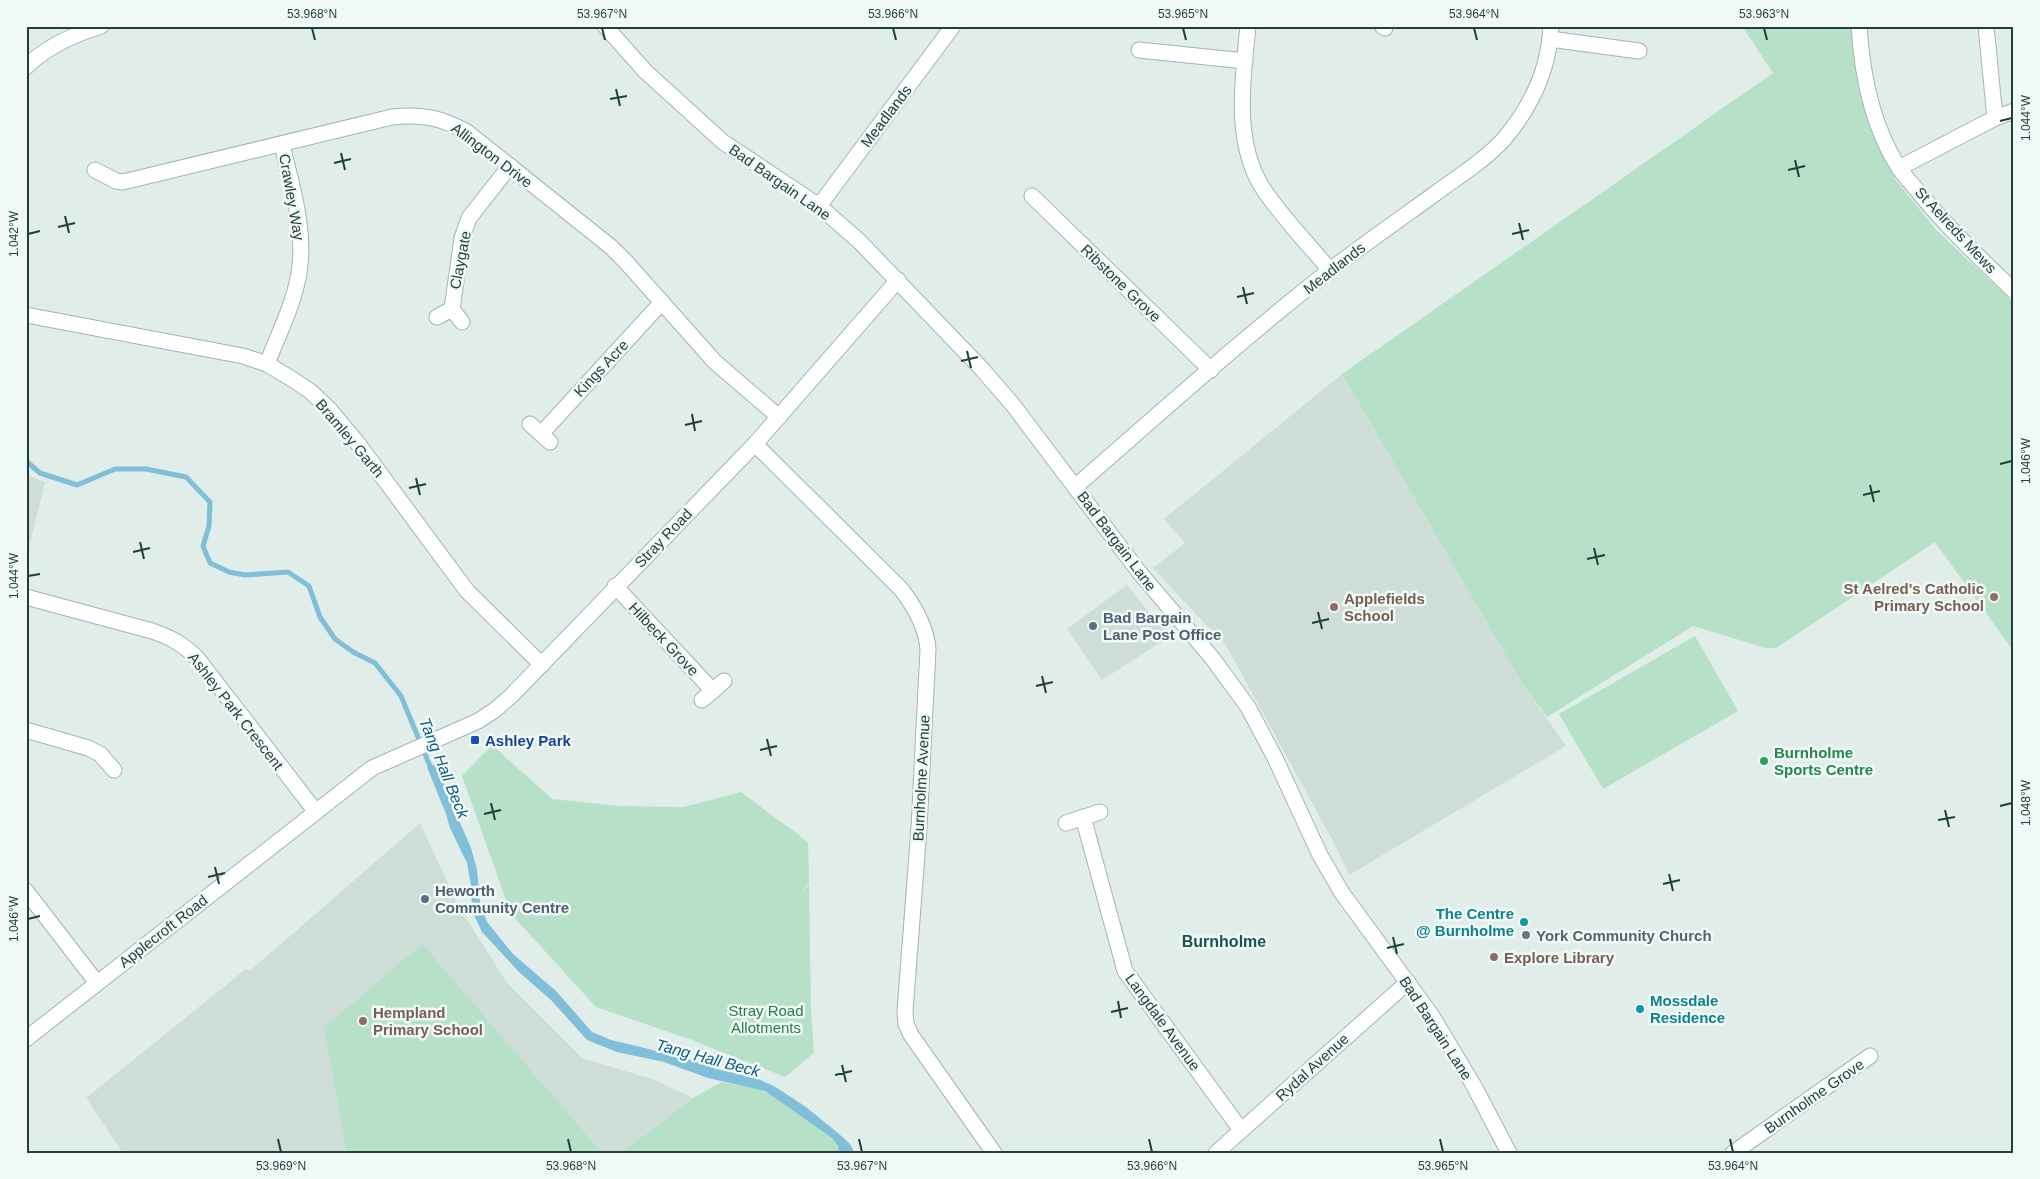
<svg xmlns="http://www.w3.org/2000/svg" width="2040" height="1179" font-family="Arial,sans-serif">
  <rect width="100%" height="100%" fill="#e0ede9"/>
  <!-- built -->
  <g fill="#ceddd8">
    <polygon points="1342,374 1522,683 1566,746 1349,875 1334,843 1227,647 1153,568 1185,543 1164,519"/>
    <polygon points="26,475 45,482 26,560"/>
    <polygon points="1127,585 1169,637 1102,680 1067,629"/>
    <polygon points="420,823 459,907 507,983 582,1058 655,1080 693,1098 621,1153 123,1153 86,1098 246,969 250,971"/>
  </g>
  <!-- green -->
  <g fill="#b6e1c8">
    <polygon points="1742,26 1853,26 1868,119 1895,179 1937,231 2014,303 2014,652 1935,542 1776,648 1766,648 1693,626 1547,717 1522,683 1342,374 1773,73"/>
    <polygon points="1695,636 1738,711 1603,789 1559,714"/>
    <polygon points="492,745 552,799 621,806 684,807 741,792 808,842 809,882 798,898 809,884 811,1009 814,1053 785,1077 692,1040 596,1007 511,914 462,776"/>
    <polygon points="422,944 602,1153 347,1153 324,1028"/>
    <polygon points="722,1082 759,1089 771,1095 832,1138 838,1146 839,1153 621,1153 693,1098"/>
  </g>
  <!-- water -->
  <polygon fill="#81bed8" points="435,764 471,848 477,870 480,903 487,922 513,954 556,991 592,1032 611,1040 682,1057 716,1069 756,1078 774,1086 806,1107 839,1134 849,1143 853,1149 853,1153 839,1153 838,1146 832,1138 765,1091 708,1078 664,1062 617,1052 587,1040 552,1001 519,972 482,932 472,911 471,886 467,863 450,828 446,814 427,767"/>
  <g fill="none" stroke-linecap="round" stroke-linejoin="round">
    <!-- stream -->
    <polyline stroke="#81bed8" stroke-width="5" points="26,461 40,473 77,485 115,469 146,469 186,477 210,502 209,526 203,546 210,563 229,572 245,575 288,572 309,586 320,617 335,639 353,652 375,663 401,696 432,771"/>
    <defs>
      <g id="minor">
        <polyline points="605,26 645,71 723,142 819,206 859,241 981,368 1013,405 1139,572 1213,659 1248,707 1276,760 1320,855 1342,893 1432,1016 1474,1086 1509,1153"/>
        <path d="M1248,26C1243,78 1233,140 1262,187C1280,215 1308,244 1330,270"/>
        <polyline points="1382,26 1385,28"/>
        <path d="M1859,26C1862,76 1872,126 1899,168C1905,177 1914,186 1921,195C1949,229 1982,260 2014,291"/>
        <polyline points="1986,26 1995,118"/>
        <polyline points="1550,39 1639,51"/>
        <polyline points="1139,50 1245,61"/>
        <path d="M26,67C46,47 75,34 101,26"/>
        <polyline points="1899,168 1995,118 2014,111"/>
        <path d="M95,170L116,181L123,182L392,117C422,114 440,117 467,132L611,247L626,262L715,362L779,417"/>
        <polyline points="1032,196 1211,370"/>
        <polyline points="819,206 953,26"/>
        <polyline points="452,309 462,238 469,218 510,166"/>
        <polyline points="26,315 243,356 267,364 292,379 310,391 330,410 356,441 467,591 542,665"/>
        <polyline points="437,317 452,309 462,322"/>
        <path d="M267,364C278,335 294,304 299,273C306,230 292,187 282,145"/>
        <polyline points="530,424 550,442"/>
        <polyline points="541,434 662,302"/>
        <path d="M755,444L901,589C915,607 926,626 928,649L919,828L905,1011L906,1024L911,1035L994,1153"/>
        <path d="M1075,487C1159,414 1242,339 1329,271C1364,244 1400,219 1436,193C1459,176 1485,160 1504,139C1532,106 1549,69 1551,26"/>
        <polyline points="615,586 713,691"/>
        <path d="M26,597L152,631C170,637 183,644 197,658L316,812"/>
        <polyline points="702,700 724,681"/>
        <polyline points="26,730 88,748 100,754 114,770"/>
        <polyline points="1083,817 1125,971 1241,1130"/>
        <polyline points="1066,823 1100,812"/>
        <polyline points="26,891 97,983"/>
        <polyline points="26,1039 372,768 478,721 495,710 512,695 755,444 898,280"/>
        <polyline points="1216,1153 1408,982"/>
        <polyline points="1733,1153 1870,1056"/>
      </g>
    </defs>
    <!-- minor casing -->
    <use href="#minor" stroke="#a2b5b1" stroke-width="17"/>
    <!-- minor -->
    <use href="#minor" stroke="#fff" stroke-width="15"/>
  </g>
  <!-- ticks -->
  <path fill="none" stroke="#1e3f3b" stroke-width="2" d="M312,28L315,40M602,28L605,40M893,28L896,40M1183,28L1186,40M1474,28L1477,40M1764,28L1767,40M616,89L620,106M610,99L627,96M2000,121L2012,118M341,153L345,170M1795,160L1799,177M334,163L351,159M1788,170L1805,166M65,216L69,233M1519,223L1523,240M58,227L75,223M28,234L40,231M1512,234L1529,230M1243,287L1247,304M1237,297L1254,293M967,351L971,368M961,361L978,357M692,414L695,431M685,425L702,421M2000,464L2012,461M416,478L420,495M1870,485L1874,502M409,488L426,484M1863,495L1880,491M140,542L144,559M1594,548L1598,565M133,552L150,548M1587,559L1605,555M28,576L40,574M1318,612L1322,629M1312,623L1329,619M1042,676L1046,693M1036,686L1053,682M767,739L771,756M760,750L777,746M491,803L495,820M2000,806L2012,803M1945,810L1949,827M484,814L501,810M1938,820L1955,817M215,867L219,884M1669,874L1673,891M208,877L225,873M1663,884L1680,880M28,919L40,916M1393,937L1397,954M1387,948L1404,944M1118,1001L1121,1018M1111,1012L1128,1008M842,1065L846,1082M835,1075L852,1071M278,1139L281,1152M568,1139L571,1152M859,1139L862,1152M1149,1139L1152,1152M1440,1139L1443,1152M1730,1139L1733,1152"/>
  <!-- markers -->
  <g fill="#8d6e63" stroke="#f1f9f6" stroke-width="2">
    <circle cx="1994" cy="597" r="5"/>
    <circle cx="1334" cy="607" r="5"/>
    <circle cx="1494" cy="957" r="5"/>
    <circle cx="363" cy="1021" r="5"/>
  </g>
  <g fill="#5c6f8a" stroke="#f1f9f6" stroke-width="2">
    <circle cx="1093" cy="626" r="5"/>
    <circle cx="425" cy="899" r="5"/>
  </g>
  <rect fill="#1a4fb4" stroke="#f1f9f6" stroke-width="2" x="470" y="735" width="10" height="10" rx="2.5"/>
  <circle fill="#2e9e5b" stroke="#f1f9f6" stroke-width="2" cx="1764" cy="761" r="5"/>
  <g fill="#0f9aa8" stroke="#f1f9f6" stroke-width="2">
    <circle cx="1524" cy="922" r="5"/>
    <circle cx="1640" cy="1009" r="5"/>
  </g>
  <circle fill="#6b7280" stroke="#f1f9f6" stroke-width="2" cx="1526" cy="935" r="5"/>
  <g text-anchor="middle" dominant-baseline="central" stroke-width="5" stroke-linejoin="round" paint-order="stroke">
    <!-- street labels -->
    <g font-size="15" fill="#1e3f3b" stroke="#f1f9f6">
      <text transform="translate(886 116) rotate(-53)">Meadlands</text>
      <text transform="translate(492 155) rotate(37)">Allington Drive</text>
      <text transform="translate(780 182) rotate(35)">Bad Bargain Lane</text>
      <text transform="translate(292 197) rotate(80)">Crawley Way</text>
      <text transform="translate(1956 230) rotate(47)">St Aelreds Mews</text>
      <text transform="translate(460 260) rotate(-79)">Claygate</text>
      <text transform="translate(1334 268) rotate(-38)">Meadlands</text>
      <text transform="translate(1121 283) rotate(44)">Ribstone Grove</text>
      <text transform="translate(601 368) rotate(-47)">Kings Acre</text>
      <text transform="translate(350 438) rotate(50)">Bramley Garth</text>
      <text transform="translate(663 538) rotate(-46)">Stray Road</text>
      <text transform="translate(1117 541) rotate(53)">Bad Bargain Lane</text>
      <text transform="translate(664 639) rotate(47)">Hilbeck Grove</text>
      <text transform="translate(236 711) rotate(52)">Ashley Park Crescent</text>
      <text transform="translate(921 778) rotate(-87)">Burnholme Avenue</text>
      <text transform="translate(163 931) rotate(-38)">Applecroft Road</text>
      <text transform="translate(1163 1022) rotate(54)">Langdale Avenue</text>
      <text transform="translate(1436 1028) rotate(57)">Bad Bargain Lane</text>
      <text transform="translate(1312 1067) rotate(-42)">Rydal Avenue</text>
      <text transform="translate(1814 1096) rotate(-35)">Burnholme Grove</text>
    </g>
    <!-- education labels -->
    <g font-size="15" font-weight="bold" fill="#785e54" stroke="#f1f9f6" text-anchor="start">
      <text x="1984" y="588" text-anchor="end">St Aelred's Catholic<tspan x="1984" dy="17">Primary School</tspan></text>
      <text x="1344" y="598">Applefields<tspan x="1344" dy="17">School</tspan></text>
      <text x="1504" y="957">Explore Library</text>
      <text x="373" y="1012">Hempland<tspan x="373" dy="17">Primary School</tspan></text>
    </g>
    <!-- service labels -->
    <g font-size="15" font-weight="bold" fill="#4e5e75" stroke="#f1f9f6" text-anchor="start">
      <text x="1103" y="617">Bad Bargain<tspan x="1103" dy="17">Lane Post Office</tspan></text>
      <text x="435" y="890">Heworth<tspan x="435" dy="17">Community Centre</tspan></text>
    </g>
    <!-- transit labels -->
    <g font-size="15" font-weight="bold" fill="#164399" stroke="#f1f9f6" text-anchor="start">
      <text x="485" y="740">Ashley Park</text>
    </g>
    <!-- leisure labels -->
    <g font-size="15" font-weight="bold" fill="#27864d" stroke="#f1f9f6" text-anchor="start">
      <text x="1774" y="752">Burnholme<tspan x="1774" dy="17">Sports Centre</tspan></text>
    </g>
    <!-- culture labels -->
    <g font-size="15" font-weight="bold" fill="#0d838f" stroke="#f1f9f6" text-anchor="end">
      <text x="1514" y="913">The Centre<tspan x="1514" dy="17">@ Burnholme</tspan></text>
      <text x="1650" y="1000" text-anchor="start">Mossdale<tspan x="1650" dy="17">Residence</tspan></text>
    </g>
    <!-- worship labels -->
    <g font-size="15" font-weight="bold" fill="#5b616d" stroke="#f1f9f6" text-anchor="start">
      <text x="1536" y="935">York Community Church</text>
    </g>
    <!-- park labels -->
    <g font-size="15" fill="#247b52" stroke="#f1f9f6">
      <text x="766" y="1010">Stray Road<tspan x="766" dy="17">Allotments</tspan></text>
    </g>
    <!-- water labels -->
    <g font-size="16" font-style="italic" fill="#125e82" stroke="#f1f9f6">
      <text transform="translate(444 768) rotate(68)">Tang Hall Beck</text>
      <text transform="translate(708 1058) rotate(15)">Tang Hall Beck</text>
    </g>
    <!-- neighbourhood labels -->
    <g font-size="16" font-weight="bold" fill="#18534e" stroke="#f1f9f6">
      <text x="1224" y="941">Burnholme</text>
    </g>
  </g>
  <!-- border -->
  <rect width="2040" height="1179" fill="none" stroke="#f1f9f6" stroke-width="55"/>
  <rect x="28" y="28" width="1984" height="1124" fill="none" stroke="#1e3f3b" stroke-width="2"/>
  <g font-size="12" text-anchor="middle" fill="#1e3f3b">
    <text x="312" y="18">53.968°N</text>
    <text x="602" y="18">53.967°N</text>
    <text x="893" y="18">53.966°N</text>
    <text x="1183" y="18">53.965°N</text>
    <text x="1474" y="18">53.964°N</text>
    <text x="1764" y="18">53.963°N</text>
    <text transform="translate(2026 118) rotate(-90)" y="4">1.044°W</text>
    <text transform="translate(14 234) rotate(-90)" y="4">1.042°W</text>
    <text transform="translate(2026 461) rotate(-90)" y="4">1.046°W</text>
    <text transform="translate(14 576) rotate(-90)" y="4">1.044°W</text>
    <text transform="translate(2026 803) rotate(-90)" y="4">1.048°W</text>
    <text transform="translate(14 919) rotate(-90)" y="4">1.046°W</text>
    <text x="281" y="1170">53.969°N</text>
    <text x="571" y="1170">53.968°N</text>
    <text x="862" y="1170">53.967°N</text>
    <text x="1152" y="1170">53.966°N</text>
    <text x="1443" y="1170">53.965°N</text>
    <text x="1733" y="1170">53.964°N</text>
  </g>
</svg>
